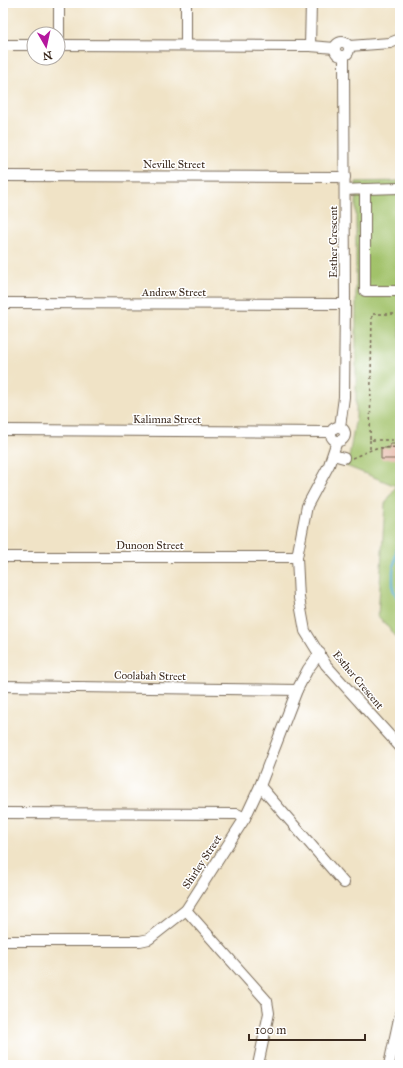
<svg xmlns="http://www.w3.org/2000/svg" width="403" height="1068" font-family="'IM FELL Great Primer',serif">
  <rect width="100%" height="100%" fill="#fff"/>
  <filter id="ink" filterUnits="userSpaceOnUse"><feTurbulence type="fractalNoise" baseFrequency=".025" numOctaves="2"/><feDisplacementMap in="SourceGraphic" scale="8" xChannelSelector="R" yChannelSelector="G"/><feConvolveMatrix kernelMatrix="1 2 1 2 8 2 1 2 1" color-interpolation-filters="sRGB"/></filter>
  <filter id="wash" filterUnits="userSpaceOnUse"><feTurbulence type="fractalNoise" baseFrequency=".012" numOctaves="4" result="noise"/><feDisplacementMap in="SourceGraphic" scale="16" xChannelSelector="R" yChannelSelector="G"/><feGaussianBlur stdDeviation="0.9" result="paint"/><feColorMatrix in="noise" values="0 0 0 0 0 0 0 0 0 0 0 0 0 0 0 0 0 1.4 0 .05"/><feComposite in="paint" operator="in"/></filter>
  <g filter="url(#wash)">
    <rect width="100%" height="100%" fill="#f0e3c6"/>
    <!-- green -->
    <polygon fill="#a2c26b" stroke="#6e7644" points="400,181 400,641 378,616 385,504 396,486 346,466 349,457 356,416 356,182"/>
    <g fill="none" stroke-linecap="round" stroke-linejoin="round">
      <!-- stream -->
      <polyline stroke="#5ab1d7" stroke-width="2.5" points="400,528 393,572 393,589 400,604"/>
    </g>
    <g id="blocks">
      <!-- building -->
      <polygon fill="#e2af9d" points="390,444 400,444 400,459 381,459 381,448 390,448"/>
    </g>
  </g>
  <g filter="url(#ink)">
    <use href="#blocks" fill-opacity="0" stroke="#7a6b59" stroke-width="1"/>
    <g fill="none" stroke-linecap="round" stroke-linejoin="round">
      <defs>
        <g id="minor">
          <polyline points="59,3 59,45"/>
          <polyline points="186,3 186,45"/>
          <circle cx="342" cy="49" r="7"/>
          <polyline points="3,45 34,45"/>
          <polyline points="58,45 310,46 335,48"/>
          <polyline points="310,46 311,3"/>
          <polyline points="349,46 390,43 400,39"/>
          <polyline points="3,176 345,177"/>
          <polyline points="365,189 400,188"/>
          <polyline points="345,190 365,189 365,291 400,291"/>
          <polyline points="3,303 345,304"/>
          <circle cx="338" cy="434" r="7"/>
          <polyline points="340,427 344,397 345,304 344,56"/>
          <polyline points="3,430 331,432"/>
          <polyline points="337,441 329,465 307,506 297,557 299,598 305,631 326,665 400,747"/>
          <polyline points="333,455 344,458"/>
          <polyline points="3,557 297,557"/>
          <polyline points="3,686 297,690"/>
          <polyline points="260,786 344,883"/>
          <polyline points="3,813 237,814 245,818"/>
          <polyline points="186,910 267,1001 269,1013 258,1065"/>
          <polyline points="3,941 140,941 149,939 186,910 245,818 260,786 297,690 308,669 320,653"/>
          <polyline points="389,1065 400,1014"/>
        </g>
      </defs>
      <!-- minor casing -->
      <use href="#minor" stroke="#7a6b59" stroke-width="12"/>
      <!-- path -->
      <g stroke="#7a6b59" stroke-width="1.5" stroke-dasharray="3 3" stroke-linecap="butt">
        <polyline points="400,314 372,314 370,440 400,440"/>
        <polyline points="370,440 370,450"/>
        <polyline points="352,458 376,448 400,447"/>
      </g>
      <!-- minor -->
      <use href="#minor" stroke="#fff" stroke-width="10"/>
    </g>
  </g>
  <g text-anchor="middle" dominant-baseline="central" stroke-width="3" stroke-linejoin="round" paint-order="stroke">
    <!-- street labels -->
    <g font-size="11" fill="#3b2a1e" stroke="#fff">
      <text x="174" y="164">Neville Street</text>
      <text transform="translate(333 242) rotate(-90)">Esther Crescent</text>
      <text x="174" y="292">Andrew Street</text>
      <text x="167" y="419">Kalimna Street</text>
      <text x="150" y="545">Dunoon Street</text>
      <text transform="translate(150 676) rotate(1)">Coolabah Street</text>
      <text transform="translate(358 680) rotate(50)">Esther Crescent</text>
      <text transform="translate(202 862) rotate(-57)">Shirley Street</text>
    </g>
  </g>
  <!-- margin -->
  <rect width="403" height="1068" fill="none" stroke="#fff" stroke-width="16"/>
  <!-- north arrow -->
  <g transform="translate(46 46) rotate(171)"><circle r="19" fill="#ffffff" stroke="#b1aaa5"/>
  <path d="M0-3L7 15L0 10L-7 15Z" fill="#b5179e"/>
  <text y="-6" font-size="11" font-weight="bold" text-anchor="middle" fill="#3b2a1e">N</text>
  </g>
  <!-- scale -->
  <path d="M249 1034v6h116v-6" fill="none" stroke="#3b2a1e" stroke-width="2"/>
  <text x="255" y="1034" font-size="12" fill="#3b2a1e" stroke="#ffffff" stroke-width="3" paint-order="stroke">100 m</text>
</svg>
